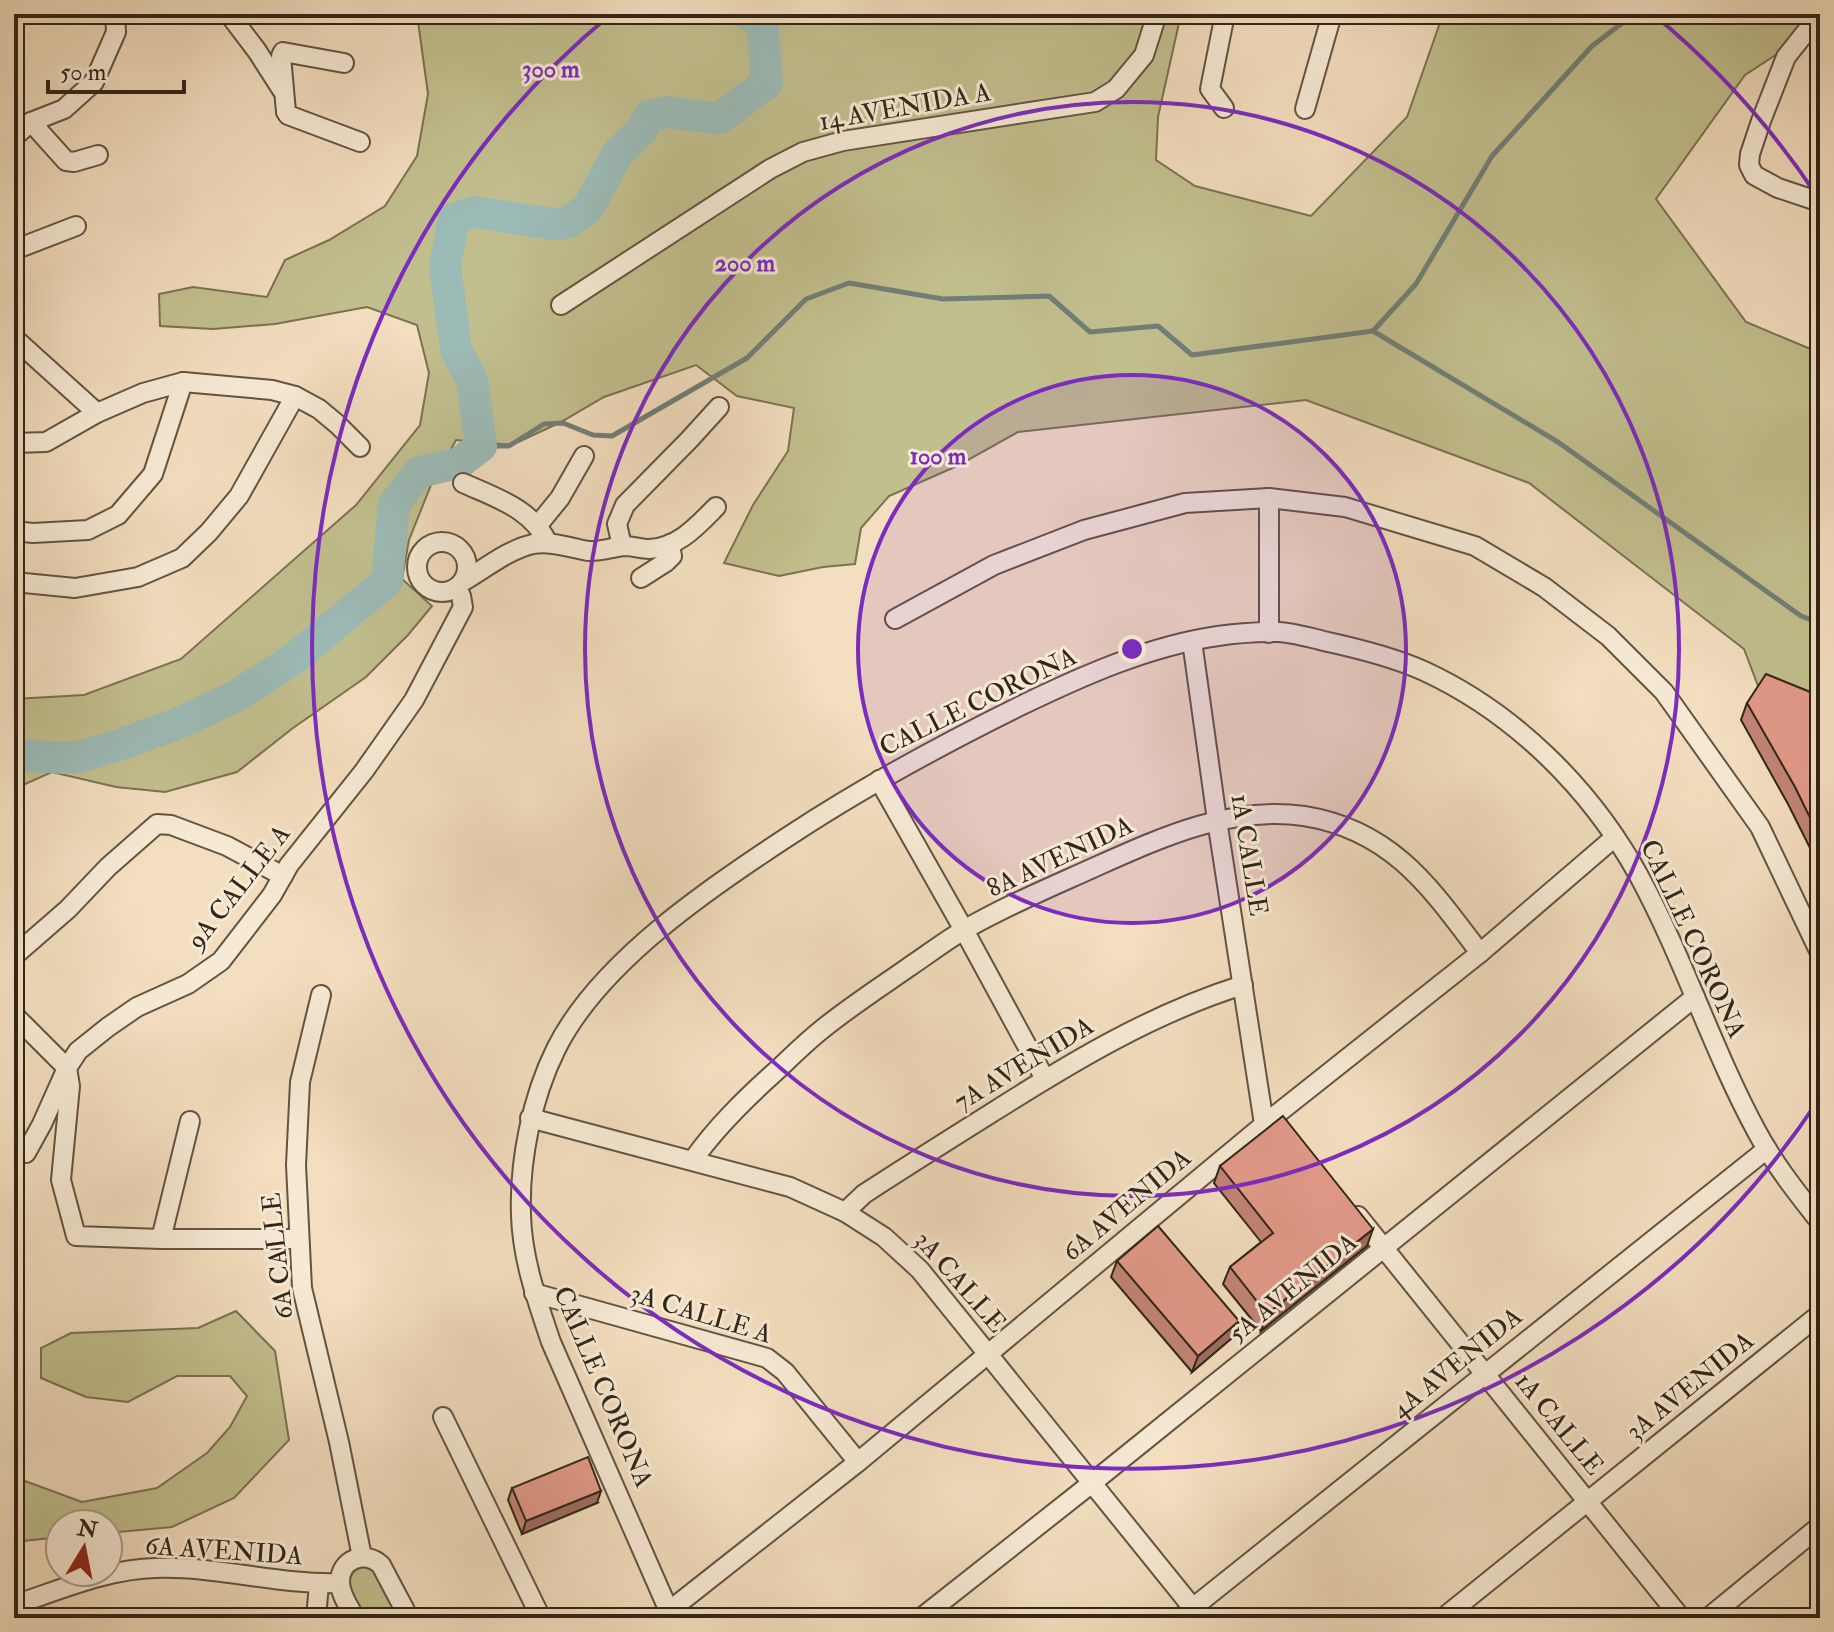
<svg xmlns="http://www.w3.org/2000/svg" width="1834" height="1632" font-family="'IM FELL Double Pica',serif">
  <rect width="100%" height="100%" fill="#f3debf"/>
  <filter id="stains"><feTurbulence type="fractalNoise" baseFrequency=".0025" numOctaves="4"/><feColorMatrix values="0 0 0 0 .2 0 0 0 0 .09 0 0 0 0 .02 0 0 0 .5 -.17"/></filter>
  <radialGradient id="worn" r=".72"><stop offset=".6" stop-color="#630" stop-opacity="0"/><stop offset="1" stop-color="#630" stop-opacity=".3"/></radialGradient>
  <!-- green -->
  <g fill="#c2bf8e" stroke="#7a7253" stroke-width="2">
    <polygon points="417,14 1181,14 1158,117 1156,160 1195,186 1311,216 1407,117 1443,14 1820,14 1820,26 1745,75 1656,199 1746,322 1820,353 1820,716 1760,691 1744,649 1529,483 1306,400 1018,432 957,466 889,496 861,528 855,564 823,567 779,576 724,563 753,505 788,451 794,408 737,396 696,365 604,397 561,422 512,445 456,440 431,485 409,540 402,579 432,606 408,635 366,677 293,728 237,772 165,792 116,787 52,772 14,789 14,699 84,695 181,659 356,505 420,425 429,373 417,325 367,307 275,324 213,329 160,326 159,294 193,287 267,297 285,260 329,240 385,206 417,156 428,94"/>
    <polygon points="236,1311 275,1351 289,1440 234,1498 172,1527 108,1533 108,1524 60,1524 60,1537 14,1542 14,1477 82,1502 157,1488 207,1453 230,1427 247,1396 230,1376 177,1376 128,1402 86,1397 41,1378 41,1348 71,1333 198,1328"/>
    <polygon points="366,1557 410,1618 355,1618 340,1583"/>
  </g>
  <g fill="none" stroke-linecap="round" stroke-linejoin="round">
    <!-- stream -->
    <g stroke="#717f77" stroke-width="5">
      <polyline points="1373,331 1416,284 1492,156 1592,46 1634,14"/>
      <polyline points="481,446 509,446 544,424 563,423 593,435 612,436 747,358 806,299 849,283 943,299 1049,296 1090,332 1158,326 1192,355 1373,331 1558,442 1801,616 1820,623"/>
    </g>
    <!-- river -->
    <polyline stroke="#9cbbb7" stroke-width="32" points="14,755 65,758 78,757 122,744 184,721 238,695 296,657 387,581 394,504 419,472 459,463 481,446 472,380 456,350 445,266 454,219 474,212 552,224 567,223 588,208 618,153 641,131 649,116 668,112 719,119 767,83 762,21 747,14"/>
    <defs>
      <g id="minor">
        <polyline points="229,14 257,51 282,90"/>
        <polyline points="1820,21 1809,28 1786,57 1761,121 1750,154 1749,165 1754,175 1778,188 1820,202"/>
        <polyline points="344,63 283,52 281,56 286,112 288,115 360,142"/>
        <polyline points="1224,108 1210,89 1225,14"/>
        <polyline points="1305,109 1332,14"/>
        <polyline points="31,122 66,161 74,162 98,155"/>
        <polyline points="14,137 31,122 64,109 94,82 116,32 115,14"/>
        <polyline points="14,250 76,226"/>
        <polyline points="561,305 770,169 803,152 843,141 1095,102 1116,89 1144,55 1157,14"/>
        <polyline points="14,338 97,413"/>
        <polyline points="14,443 46,442 97,413 143,393 183,382 272,390 295,396 319,409 337,424 360,447"/>
        <path d="M463,483C496,498 531,508 548,543"/>
        <polyline points="1269,498 1269,633"/>
        <polyline points="538,525 560,498 584,456"/>
        <polyline points="14,531 33,533 88,530 118,515 153,474 183,382"/>
        <circle cx="442" cy="567" r="25"/>
        <polyline points="622,546 617,524 625,505 689,440 719,407"/>
        <polyline points="641,578 666,562 672,556 670,544"/>
        <polyline points="14,582 75,588 138,577 182,558 209,532 239,496 295,396"/>
        <path d="M462,582C485,569 507,550 533,544C552,541 570,548 588,551C601,552 612,547 625,546C633,546 641,549 649,549C678,548 697,526 716,507"/>
        <polyline points="895,619 994,565 1084,530 1185,503 1269,498 1345,507 1475,546 1544,587 1608,636 1664,692 1760,827 1820,953"/>
        <polyline points="1192,641 1217,820 1264,1124"/>
        <polyline points="879,780 964,930 1045,1079"/>
        <polyline points="14,956 68,909 108,867 157,824 171,825 227,846 283,876"/>
        <polyline points="321,995 300,1082 296,1165 302,1288 339,1442 362,1557"/>
        <polyline points="14,1015 67,1068 42,1124 26,1153"/>
        <polyline points="530,1118 790,1187 845,1212 884,1237 920,1270 1201,1618"/>
        <path d="M693,1160C716,1127 745,1099 775,1072C790,1058 804,1044 820,1031C848,1008 879,988 909,967C927,955 945,941 964,930C1005,906 1051,887 1095,867C1160,838 1231,805 1304,816C1392,830 1431,888 1480,953"/>
        <path d="M845,1212L864,1194C907,1166 950,1139 993,1112C1072,1062 1153,1013 1243,985"/>
        <polyline points="1358,1216 1681,1618"/>
        <polyline points="161,1239 190,1121"/>
        <polyline points="299,1239 161,1239 76,1236 61,1180 70,1086 67,1068 78,1051 108,1027 137,1007 188,984 221,961 272,895 289,865 364,771 414,700 463,607 461,596 456,588"/>
        <polyline points="534,1293 767,1358 785,1372 858,1462"/>
        <polyline points="443,1417 541,1618"/>
        <path d="M14,1605C60,1590 107,1569 156,1568C218,1566 278,1585 340,1583"/>
        <polyline points="669,1611 858,1462 1277,1114 1480,953 1615,837"/>
        <polyline points="316,1618 319,1584"/>
        <path d="M355,1618C350,1608 340,1595 340,1582C340,1559 365,1550 381,1565L409,1618"/>
        <path d="M672,1618L551,1342C537,1301 522,1258 521,1215C519,1161 532,1097 556,1049C599,962 712,886 792,834C865,786 941,745 1020,706C1082,676 1149,646 1218,636C1237,633 1259,632 1278,632C1295,633 1312,638 1328,642C1360,649 1393,657 1424,671C1515,713 1591,789 1639,876C1684,959 1712,1049 1757,1132C1774,1164 1798,1194 1820,1222"/>
        <polyline points="921,1618 1092,1483 1695,997"/>
        <polyline points="1180,1618 1767,1149"/>
        <polyline points="1443,1618 1820,1314"/>
        <polyline points="1708,1618 1820,1526"/>
      </g>
    </defs>
    <!-- minor casing -->
    <use href="#minor" stroke="#625442" stroke-width="22"/>
    <!-- minor -->
    <use href="#minor" stroke="#f7ead5" stroke-width="18"/>
  </g>
  <!-- wall -->
  <g fill="#c28476" stroke="#312618" stroke-width="2">
    <polygon points="1820,696 1820,868 1788,804 1741,720 1747,703"/>
    <polygon points="1220,1166 1367,1246 1261,1331 1223,1284 1230,1267 1261,1242 1214,1183"/>
    <polygon points="1117,1261 1239,1321 1232,1338 1192,1372 1111,1277"/>
    <polygon points="512,1488 597,1503 522,1534 508,1500"/>
  </g>
  <!-- shaded-wall -->
  <g fill="#9e6c60" stroke="#312618" stroke-width="2">
    <polygon points="1373,1229 1367,1246 1261,1331 1267,1314"/>
    <polygon points="1239,1321 1232,1338 1192,1372 1198,1356"/>
    <polygon points="601,1491 597,1503 522,1534 526,1521"/>
  </g>
  <!-- building -->
  <g fill="#e29a89" stroke="#312618" stroke-width="2">
    <polygon points="1766,674 1820,696 1820,838 1795,787 1747,703"/>
    <polygon points="1283,1116 1373,1229 1267,1314 1230,1267 1273,1233 1220,1166"/>
    <polygon points="1158,1226 1239,1321 1198,1356 1117,1261"/>
    <polygon points="588,1457 601,1491 526,1521 512,1488"/>
  </g>
  <!-- distance rings -->
  <circle cx="1132" cy="649" r="274" fill="#7b2cbf" fill-opacity=".12"/>
  <g fill="none" stroke="#7b2cbf" stroke-width="4">
    <circle cx="1132" cy="649" r="274"/>
    <circle cx="1132" cy="649" r="547"/>
    <path d="M1817 1102A821 821 0 1 1 610 15M1654 15A821 821 0 0 1 1817 196"/>
  </g>
  <g text-anchor="middle" dominant-baseline="central" stroke-width="6" stroke-linejoin="round" paint-order="stroke">
    <!-- street labels -->
    <g font-size="26" fill="#312618" stroke="#f7ead5">
      <text transform="translate(905 107) rotate(-10)">14 AVENIDA A</text>
      <text transform="translate(978 702) rotate(-26)">CALLE CORONA</text>
      <text transform="translate(1249 855) rotate(81)">1A CALLE</text>
      <text transform="translate(1060 857) rotate(-25)">8A AVENIDA</text>
      <text transform="translate(239 887) rotate(-52)">9A CALLE A</text>
      <text transform="translate(1693 939) rotate(65)">CALLE CORONA</text>
      <text transform="translate(1024 1064) rotate(-31)">7A AVENIDA</text>
      <text transform="translate(1127 1205) rotate(-40)">6A AVENIDA</text>
      <text transform="translate(278 1256) rotate(-96)">6A CALLE</text>
      <text transform="translate(960 1282) rotate(49)">3A CALLE</text>
      <text transform="translate(1293 1288) rotate(-39)">5A AVENIDA</text>
      <text transform="translate(701 1314) rotate(17)">3A CALLE A</text>
      <text transform="translate(1457 1363) rotate(-39)">4A AVENIDA</text>
      <text transform="translate(1690 1386) rotate(-39)">3A AVENIDA</text>
      <text transform="translate(603 1387) rotate(67)">CALLE CORONA</text>
      <text transform="translate(1559 1424) rotate(51)">1A CALLE</text>
      <text transform="translate(224 1551) rotate(4)">6A AVENIDA</text>
    </g>
  </g>
  <circle cx="1132" cy="649" r="12" fill="#7b2cbf" stroke="#f7ead5" stroke-width="4"/>
  <g font-size="24" text-anchor="middle" font-weight="bold" fill="#7b2cbf" stroke="#f7ead5" stroke-width="6" stroke-linejoin="round" paint-order="stroke">
    <text x="551" y="77">300 m</text>
    <text x="745" y="271">200 m</text>
    <text x="938" y="464">100 m</text>
  </g>
  <!-- margin -->
  <rect width="1834" height="1632" fill="none" stroke="#f3debf" stroke-width="48"/>
  <rect x="16" y="16" width="1802" height="1600" fill="none" stroke="#312618" stroke-width="4"/>
  <rect x="24" y="24" width="1786" height="1584" fill="none" stroke="#312618" stroke-width="2"/>
  <!-- north arrow -->
  <g transform="translate(84 1548) rotate(10)"><circle r="38" fill="#f7ead5" stroke="#a89c89" stroke-width="2"/>
  <path d="M0-6L14 30L0 20L-14 30Z" fill="#8f2418"/>
  <text y="-12" font-size="22" font-weight="bold" text-anchor="middle" fill="#312618">N</text>
  </g>
  <!-- scale -->
  <path d="M48 80v12h136v-12" fill="none" stroke="#312618" stroke-width="4"/>
  <text x="60" y="80" font-size="24" fill="#312618" stroke="#f7ead5" stroke-width="6" paint-order="stroke">50 m</text>
  <rect width="100%" height="100%" filter="url(#stains)"/>
  <rect width="100%" height="100%" fill="url(#worn)"/>
</svg>
